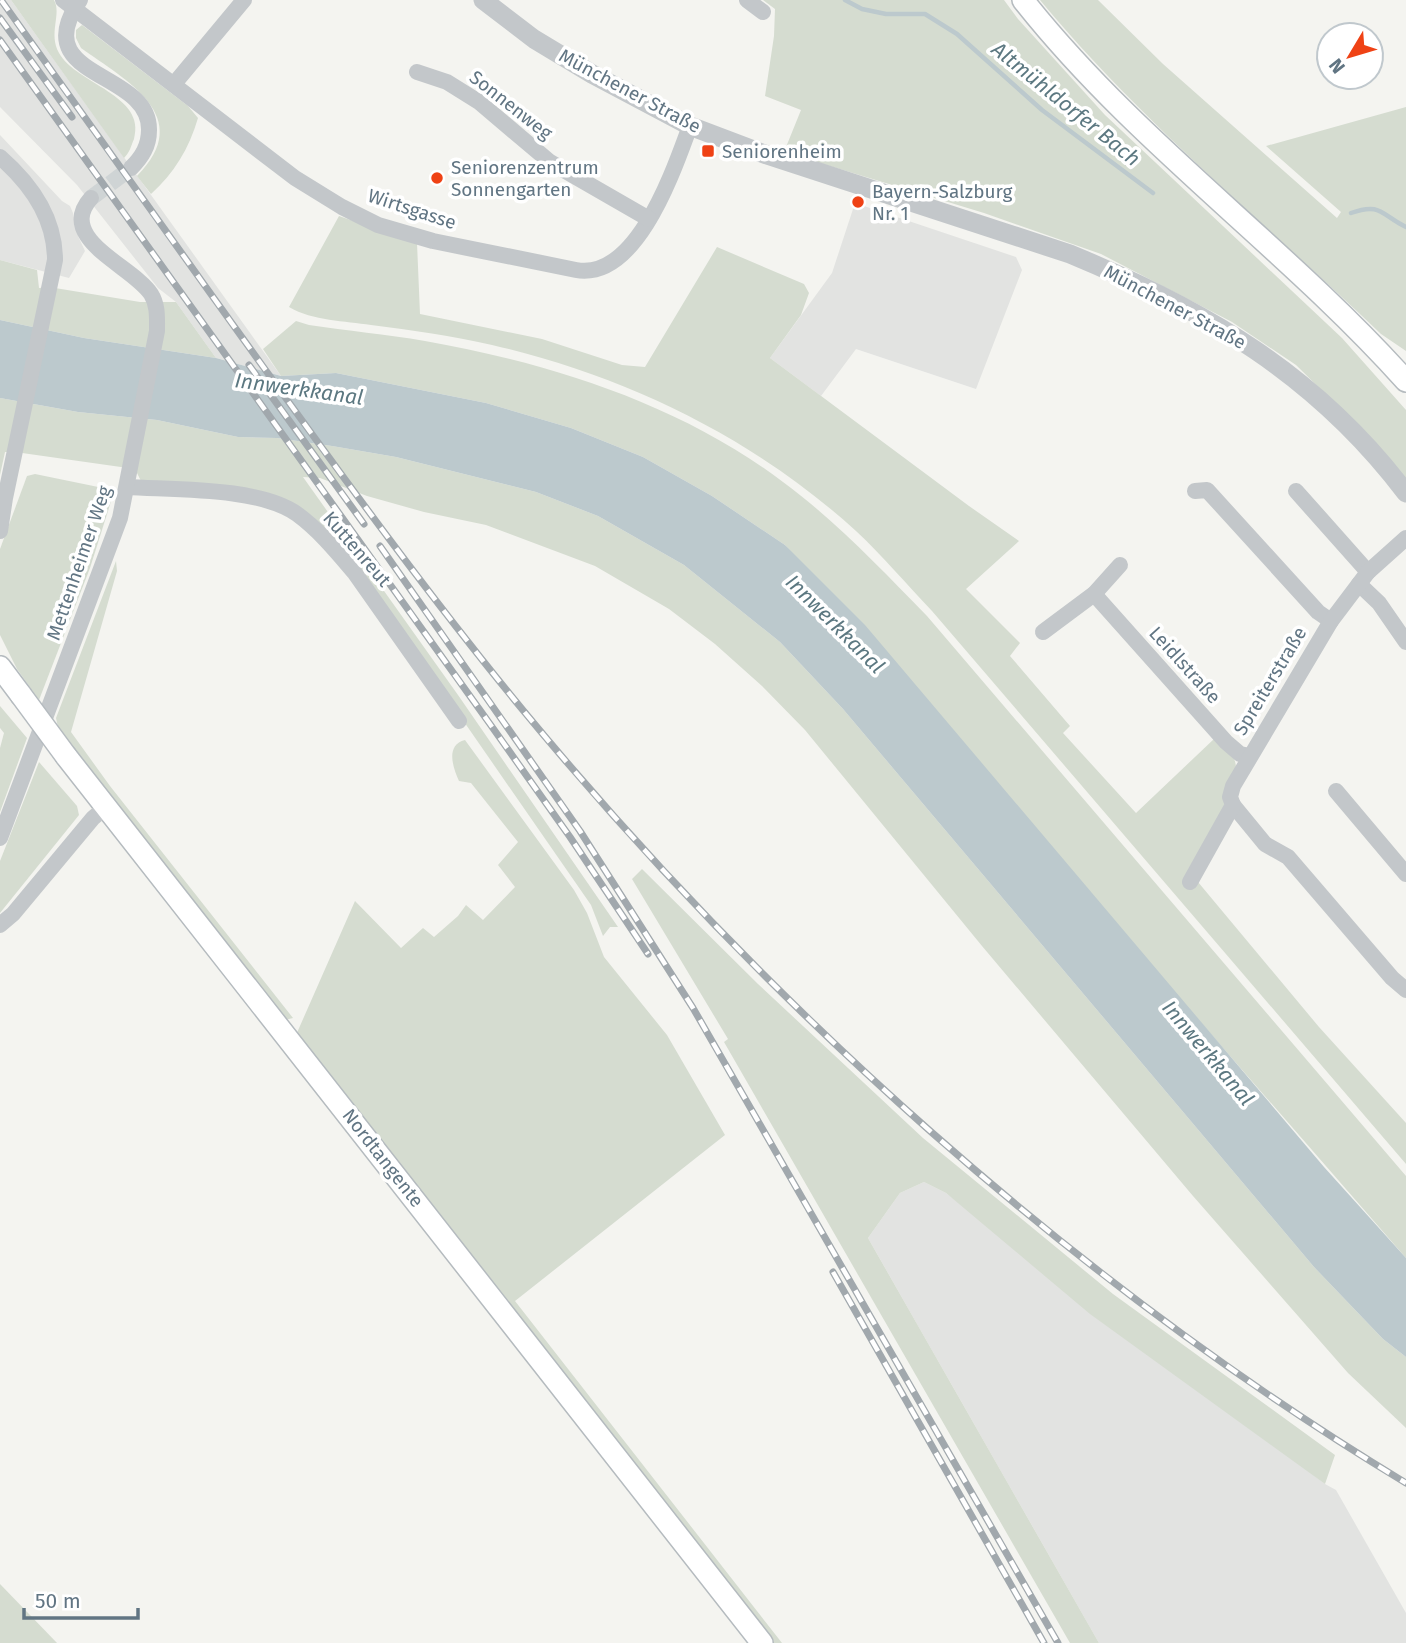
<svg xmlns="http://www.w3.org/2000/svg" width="1406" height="1643" font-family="'Fira Sans',sans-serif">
  <rect width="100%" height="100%" fill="#f4f4f0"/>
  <!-- built -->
  <g fill="#e2e3e1">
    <polygon points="0,0 11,0 281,376 216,358 176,302 158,288 77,185 0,107"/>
    <polygon points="0,135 62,201 70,206 73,213 78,236 85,251 69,278 0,260"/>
    <polygon points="855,203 1016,257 1022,270 976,389 856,349 821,396 770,358 832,273"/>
    <polygon points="924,1182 946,1193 1325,1484 1336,1490 1406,1613 1406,1643 1099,1643 868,1238 900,1193"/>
  </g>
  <!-- green -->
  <g fill="#d5dcd0">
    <path d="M11,0H54C62,14 48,33 59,53C76,84 147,95 134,139C131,146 130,152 124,158Z"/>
    <polygon points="763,0 1004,0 1018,19 1105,115 1342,338 1406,410 1406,479 1371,439 1296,365 1232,322 1101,254 984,213 784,152 801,110 765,96 774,36 775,9"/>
    <path d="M1040,0H1098L1163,64L1337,218L1341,212L1266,146L1406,107V351L1381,334C1266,224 1142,123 1040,0Z"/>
    <path d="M82,25L188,106L198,118C189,149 174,173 151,194L137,176C197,116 125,80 81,48L76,38V30Z"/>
    <path d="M339,216L417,243L420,314L542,339L622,365L645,367L717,247L804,284L809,293L801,315L770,358L969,506L1019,541L966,589L1020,643L1010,656L1070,726L1063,733L1136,813L1215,738C1221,745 1230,752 1234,759C1246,782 1200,849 1188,870L1319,1027L1406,1123V1164L932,611C907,585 883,556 856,531C754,438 626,376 492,345C452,336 412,330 371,325C345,321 313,321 289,307Z"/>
    <polygon points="0,260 37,270 39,288 49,287 140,302 176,302 216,358 84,338 0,320"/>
    <path d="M296,321L309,325C347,331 386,334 425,341C550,363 680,404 783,482C836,521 881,569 927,616L1406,1176V1258L785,545L712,496L643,457L571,428L486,403L336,373L281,376L263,349Z"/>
    <polygon points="0,398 78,412 157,420 238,437 277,438 332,446 396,457 536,492 598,516 684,565 780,642 843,709 1314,1267 1383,1339 1406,1357 1406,1428 1348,1373 1193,1196 982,946 805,730 762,686 715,644 669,609 595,566 486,525 424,512 367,496 320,478 303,477 458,695 618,927 610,927 603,936 591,905 399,628 298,511 142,483 135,469 15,452 5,452 0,475"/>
    <polygon points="35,474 108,489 114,492 90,568 39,700 17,669 0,635 0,549 27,476"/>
    <polygon points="116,561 117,571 71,732 110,786 293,1018 285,1020 59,732 56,718"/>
    <polygon points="0,706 27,738 0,812 0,748 4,733 0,728"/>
    <path d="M465,740L574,890L587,913L604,957L667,1035L725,1135L515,1301L782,1643H772L296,1035L355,901L401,948L423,928L434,937L458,916L466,905L483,920L515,887L498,865L518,842L471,783L459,781C453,768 445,745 465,740Z"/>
    <polygon points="39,762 77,806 79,815 0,913 0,861"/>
    <polygon points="642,869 758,984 923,1138 1113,1294 1335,1455 1325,1484 1090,1314 946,1193 924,1182 900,1193 868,1238 1099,1643 1070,1643 724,1042 728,1039 632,879"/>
    <polygon points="0,1584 57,1643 0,1643"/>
  </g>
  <!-- water -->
  <polygon fill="#bcc9cd" points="0,320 84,338 216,358 281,376 336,373 486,403 571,428 643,457 712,496 785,545 865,625 1324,1167 1406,1258 1406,1357 1383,1339 1314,1267 843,709 780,642 684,565 598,516 536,492 396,457 332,446 277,438 238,437 157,420 78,412 0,398"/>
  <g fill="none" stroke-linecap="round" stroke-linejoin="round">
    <!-- stream -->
    <g stroke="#bcc9cd" stroke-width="4.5">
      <polyline points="845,0 862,9 886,14 925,14 957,34 1042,110 1153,193"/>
      <path d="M1351,213C1381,202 1381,215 1406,227"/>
    </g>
    <!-- minor-tunnel -->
    <polyline stroke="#cfd4d5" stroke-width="16" stroke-dasharray="16 8" stroke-linecap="butt" points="91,198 131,168"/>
    <defs>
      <g id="secondary">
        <path d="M1023,0C1135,142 1286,247 1406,381"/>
        <polyline points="0,667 21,695"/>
        <polyline points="66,756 762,1643"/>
      </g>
    </defs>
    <!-- secondary casing -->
    <use href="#secondary" stroke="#b5bbbf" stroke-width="24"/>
    <!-- minor -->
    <g stroke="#c3c7ca" stroke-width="16">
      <path d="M63,0L295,178L342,207L378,225L433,241L576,270C637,281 674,169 690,126"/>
      <path d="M80,0C25,80 150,69 149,130C149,146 142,157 131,168"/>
      <polyline points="747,0 763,12"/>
      <polyline points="417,72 447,82 479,102 550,162 649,219"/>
      <polyline points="174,84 244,0"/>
      <path d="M0,157C31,184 55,218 55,260L5,498L0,531"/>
      <path d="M127,487C174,490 259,487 297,514C319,530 337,552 354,572L459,721"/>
      <polyline points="1195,491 1207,490 1318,612 1331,621"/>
      <polyline points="1296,491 1368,572"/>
      <polyline points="1359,584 1379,603 1406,642"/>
      <polyline points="1094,594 1226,742 1240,754 1250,756"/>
      <polyline points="1043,632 1094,594 1120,565"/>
      <polyline points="1336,791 1406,874"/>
      <polyline points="1233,805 1265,844 1288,857 1392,978 1406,990"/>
      <path d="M0,838L120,518L157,331C157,318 158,305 151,294C133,266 55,239 91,198"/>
      <polyline points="1190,882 1233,805 1230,797 1233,786 1331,621 1368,572 1406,538"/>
      <polyline points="0,925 13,914 93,818 106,807"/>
    </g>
    <!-- tertiary -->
    <path stroke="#c3c7ca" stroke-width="19" d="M483,0L534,39L592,74L690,126L767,155L1070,254C1205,310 1316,374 1406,493"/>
    <!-- secondary -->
    <use href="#secondary" stroke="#fff" stroke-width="21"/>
    <defs>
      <g id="rail">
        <path d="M1,0C91,126 181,253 272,379C353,491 434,602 522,709C768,1007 1075,1283 1406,1483"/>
        <polyline points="0,18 72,117"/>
        <polyline points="0,40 490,724 570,837 648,954"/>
        <polyline points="249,365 364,524"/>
        <polyline points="380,546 580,831 693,1008 1058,1643"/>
        <polyline points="833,1272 1044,1643"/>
      </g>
    </defs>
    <!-- rail casing -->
    <use href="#rail" stroke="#a1a8ad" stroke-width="7"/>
    <!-- rail -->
    <use href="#rail" stroke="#fff" stroke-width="4.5" stroke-dasharray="13" stroke-linecap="butt"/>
    <defs>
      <polyline id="secondary-bridge" points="21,695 66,756"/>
    </defs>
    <!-- secondary-bridge casing -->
    <use href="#secondary-bridge" stroke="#b5bbbf" stroke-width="24" stroke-linecap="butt"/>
    <!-- secondary-bridge -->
    <use href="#secondary-bridge" stroke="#fff" stroke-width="21"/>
  </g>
  <!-- markers -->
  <g fill="#ef4215" stroke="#fff" stroke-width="2.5">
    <rect x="701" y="144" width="14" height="14" rx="3.5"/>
    <circle cx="437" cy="178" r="7"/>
    <circle cx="858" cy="202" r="7"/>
  </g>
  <g text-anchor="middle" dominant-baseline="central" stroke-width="7" stroke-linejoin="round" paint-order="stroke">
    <!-- street labels -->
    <g font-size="19" fill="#617583" stroke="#fff">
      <text transform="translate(630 91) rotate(28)">Münchener Straße</text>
      <text transform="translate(511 105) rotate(38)">Sonnenweg</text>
      <text transform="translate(412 209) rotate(18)">Wirtsgasse</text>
      <text transform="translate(1175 307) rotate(28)">Münchener Straße</text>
      <text transform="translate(357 549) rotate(49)">Kuttenreut</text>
      <text transform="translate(79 563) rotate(-71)">Mettenheimer Weg</text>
      <text transform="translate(1185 665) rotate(48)">Leidlstraße</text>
      <text transform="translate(1270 681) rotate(-59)">Spreiterstraße</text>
      <text transform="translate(383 1158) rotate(52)">Nordtangente</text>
    </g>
    <!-- poi labels -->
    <g font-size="19" fill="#617583" stroke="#fff" text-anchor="start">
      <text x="722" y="151">Seniorenheim</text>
      <text x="451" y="167">Seniorenzentrum<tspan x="451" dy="22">Sonnengarten</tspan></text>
      <text x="872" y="191">Bayern-Salzburg<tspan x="872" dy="22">Nr. 1</tspan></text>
    </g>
    <!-- water labels -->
    <g font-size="21" font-style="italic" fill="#5c7881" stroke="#fff">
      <text transform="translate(1066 104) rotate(39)">Altmühldorfer Bach</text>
      <text transform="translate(299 389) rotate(8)">Innwerkkanal</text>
      <text transform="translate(835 624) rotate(45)">Innwerkkanal</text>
      <text transform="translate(1208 1053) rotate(50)">Innwerkkanal</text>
    </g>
  </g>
  <!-- north arrow -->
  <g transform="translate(1350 56) rotate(232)"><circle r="33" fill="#ffffff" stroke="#c0c8cd" stroke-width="2"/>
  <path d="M0-5L12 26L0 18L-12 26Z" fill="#ef4215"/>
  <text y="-10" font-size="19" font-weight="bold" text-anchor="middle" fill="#617583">N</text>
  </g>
  <!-- scale -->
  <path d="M24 1608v10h114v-10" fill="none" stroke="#617583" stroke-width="3.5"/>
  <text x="35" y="1608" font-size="21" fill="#617583" stroke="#ffffff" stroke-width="5" paint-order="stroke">50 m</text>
</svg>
